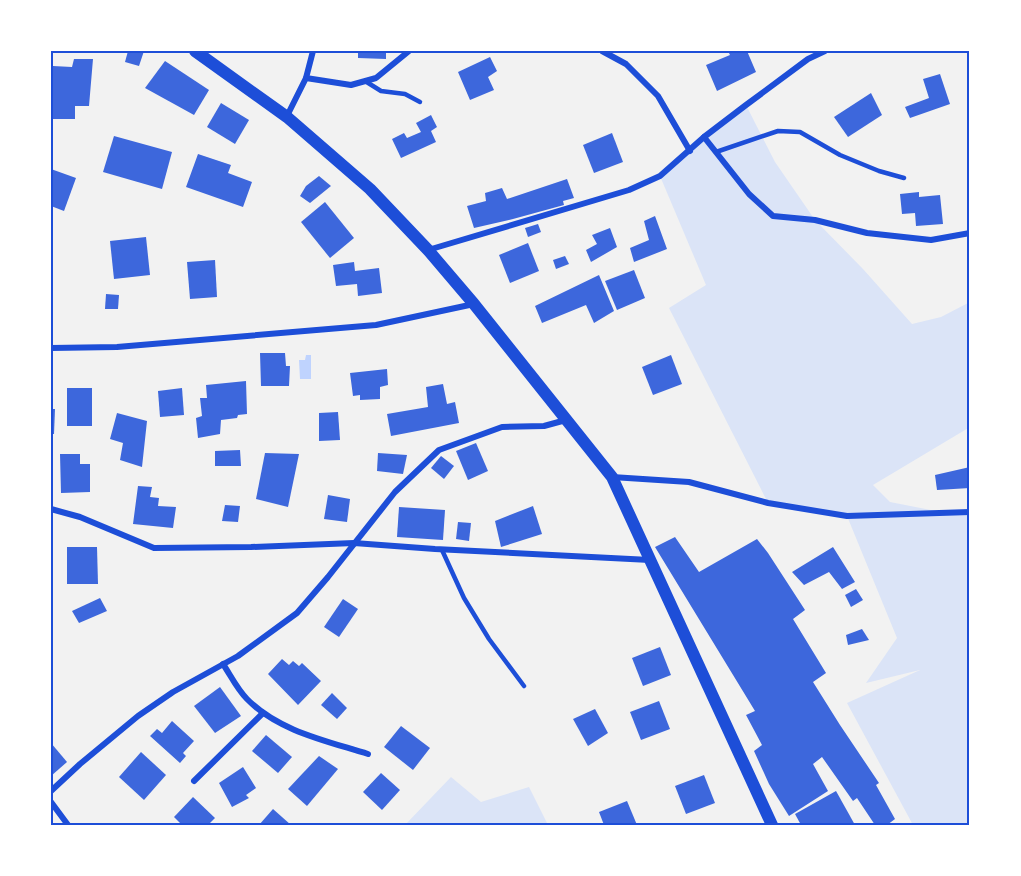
<svg xmlns="http://www.w3.org/2000/svg" width="1021" height="876" font-family="'PT Sans',sans-serif">
  <rect width="100%" height="100%" fill="#f2f2f2"/>
  <!-- green -->
  <g fill="#dbe4f7">
    <polygon points="746,105 775,162 815,220 863,269 912,324 941,317 970,302 970,427 873,485 890,502 946,513 970,512 970,825 913,825 847,703 920,670 866,683 897,638 847,516 768,503 669,308 706,285 660,176"/>
    <polygon points="451,777 481,802 529,787 548,825 405,825"/>
  </g>
  <!-- water -->
  <polygon fill="#bfd3fe" points="306,355 311,355 311,379 300,379 299,360 305,360"/>
  <!-- building -->
  <g fill="#3d67dc">
    <polygon points="128,51 144,51 139,66 125,62"/>
    <polygon points="358,51 386,51 386,59 358,58"/>
    <polygon points="728,51 747,51 756,72 717,91 706,65 730,55"/>
    <polygon points="490,57 497,71 488,77 494,90 470,100 458,72"/>
    <polygon points="74,59 93,59 89,106 75,106 75,119 51,119 51,90 53,90 53,66 72,67"/>
    <polygon points="165,61 209,90 194,115 145,88"/>
    <polygon points="940,74 950,104 910,118 905,107 929,98 923,79"/>
    <polygon points="871,93 882,115 848,137 834,117"/>
    <polygon points="221,103 249,120 235,144 207,127"/>
    <polygon points="431,115 437,127 431,131 436,142 401,158 392,139 404,133 407,138 421,132 416,123"/>
    <polygon points="612,133 623,162 594,173 583,145"/>
    <polygon points="114,136 172,152 162,189 103,172"/>
    <polygon points="198,154 231,165 228,173 252,182 243,207 186,187"/>
    <polygon points="51,169 76,178 64,211 51,206"/>
    <polygon points="319,176 331,186 310,203 300,196 306,186"/>
    <polygon points="567,179 574,198 563,201 564,205 513,219 474,228 467,206 486,201 485,193 502,188 507,199"/>
    <polygon points="919,192 919,197 940,195 943,224 916,226 915,213 902,214 900,194"/>
    <polygon points="325,202 354,238 330,258 301,222"/>
    <polygon points="655,216 667,249 634,262 630,248 649,240 644,221"/>
    <polygon points="538,224 541,232 528,237 525,228"/>
    <polygon points="610,228 617,247 591,262 586,250 597,244 592,235"/>
    <polygon points="146,237 150,275 114,279 110,241"/>
    <polygon points="528,243 539,271 510,283 499,255"/>
    <polygon points="565,256 569,264 556,269 553,260"/>
    <polygon points="215,260 217,297 190,299 187,262"/>
    <polygon points="354,262 355,271 379,268 382,293 358,296 357,284 336,286 333,265"/>
    <polygon points="634,270 645,298 617,310 605,281"/>
    <polygon points="599,275 614,311 594,323 586,305 542,323 535,306"/>
    <polygon points="106,294 119,295 118,309 105,309"/>
    <polygon points="260,353 285,353 286,366 290,366 289,386 261,386"/>
    <polygon points="671,355 682,384 653,395 642,367"/>
    <polygon points="387,369 388,385 380,387 380,399 360,400 360,395 353,396 350,373"/>
    <polygon points="246,381 247,414 238,415 237,418 221,420 220,434 198,438 196,418 202,416 200,398 207,398 206,385"/>
    <polygon points="443,384 447,404 455,402 459,423 391,436 387,414 428,407 426,387"/>
    <rect x="67" y="388" width="25" height="38"/>
    <polygon points="182,388 184,415 160,417 158,391"/>
    <polygon points="51,409 55,409 54,434 51,434"/>
    <polygon points="338,412 340,440 319,441 319,413"/>
    <polygon points="117,413 147,421 142,467 120,460 123,443 110,439"/>
    <polygon points="476,443 488,471 468,480 456,451"/>
    <polygon points="240,450 241,466 215,466 215,451"/>
    <polygon points="265,453 299,454 288,507 256,499"/>
    <polygon points="378,453 407,455 403,474 377,471"/>
    <polygon points="60,454 80,454 80,464 90,464 90,492 61,493"/>
    <polygon points="441,456 454,466 444,479 431,468"/>
    <polygon points="970,467 970,488 937,490 935,475"/>
    <polygon points="138,486 152,487 150,497 159,498 158,506 176,507 173,528 133,524"/>
    <polygon points="328,495 350,499 347,522 324,519"/>
    <polygon points="225,505 240,506 238,522 222,521"/>
    <polygon points="533,506 542,534 501,547 495,521"/>
    <polygon points="399,507 445,510 443,540 397,537"/>
    <polygon points="458,522 471,523 469,541 456,539"/>
    <polygon points="675,537 699,572 757,539 768,553 805,610 793,619 826,673 813,682 840,725 879,783 876,785 895,819 887,825 875,825 857,798 853,801 822,757 813,764 828,791 789,816 769,784 754,751 762,745 746,715 755,711 655,547"/>
    <polygon points="67,547 97,547 98,584 67,584"/>
    <polygon points="833,547 855,582 842,589 829,572 804,585 792,572"/>
    <polygon points="856,589 863,600 851,607 845,595"/>
    <polygon points="100,598 107,611 79,623 72,611"/>
    <polygon points="343,599 358,609 339,637 324,627"/>
    <polygon points="862,629 869,640 848,645 846,635"/>
    <polygon points="660,647 671,675 643,686 632,658"/>
    <polygon points="282,659 289,665 293,661 299,666 302,663 321,681 298,705 268,674"/>
    <polygon points="220,687 241,716 215,733 194,706"/>
    <polygon points="332,693 347,708 337,719 321,705"/>
    <polygon points="659,701 670,729 641,740 630,712"/>
    <polygon points="595,709 608,733 588,746 573,719"/>
    <polygon points="172,721 194,741 183,753 186,756 180,763 150,736 157,729 162,733"/>
    <polygon points="401,726 430,748 413,770 384,747"/>
    <polygon points="266,735 292,757 278,773 252,751"/>
    <polygon points="51,743 67,762 51,776"/>
    <polygon points="141,752 166,775 144,800 119,777"/>
    <polygon points="319,756 338,769 307,806 288,789"/>
    <polygon points="243,767 256,788 246,795 249,798 232,807 219,783"/>
    <polygon points="381,773 400,790 382,810 363,792"/>
    <polygon points="704,775 715,803 686,814 675,786"/>
    <polygon points="836,791 855,825 801,825 795,814"/>
    <polygon points="193,797 215,818 208,825 182,825 174,817"/>
    <polygon points="627,801 637,825 604,825 599,812"/>
    <polygon points="273,809 291,825 259,825"/>
  </g>
  <g fill="none" stroke-linecap="round" stroke-linejoin="round">
    <!-- service -->
    <g stroke="#1d4ed8" stroke-width="4.5">
      <polyline points="365,81 381,91 405,94 420,102"/>
      <polyline points="716,152 778,131 800,132 840,155 879,171 904,178"/>
      <polyline points="442,550 464,598 489,639 524,686"/>
    </g>
    <!-- minor -->
    <g stroke="#1d4ed8" stroke-width="6">
      <polyline points="602,51 626,64 658,96 690,151"/>
      <polyline points="306,78 351,85 376,78 409,51"/>
      <polyline points="287,116 306,78 313,51"/>
      <polyline points="704,137 749,194 773,216 815,220 867,233 931,240 970,233"/>
      <polyline points="428,250 629,190 660,176 704,137 746,105 808,59 825,51"/>
      <polyline points="51,348 117,347 376,325 474,304"/>
      <polyline points="612,477 689,482 768,503 847,516 970,512"/>
      <polyline points="51,509 80,517 154,548 251,547 354,543 435,549 650,560"/>
      <path d="M223,664C231,676 237,689 247,699C278,731 327,741 368,754"/>
      <polyline points="194,781 263,713"/>
      <polyline points="51,791 80,764 138,716 173,692 238,656 297,613 328,577 395,492 439,450 502,427 544,426 566,420"/>
      <polyline points="51,802 68,825"/>
    </g>
    <!-- secondary -->
    <polyline stroke="#1d4ed8" stroke-width="12" points="195,51 287,117 370,189 428,250 474,304 612,477 772,825"/>
  </g>
  <!-- border -->
  <rect width="1021" height="876" fill="none" stroke="#ffffff" stroke-width="105"/>
  <rect x="52" y="52" width="916" height="772" fill="none" stroke="#1d4ed8" stroke-width="2"/>
</svg>
